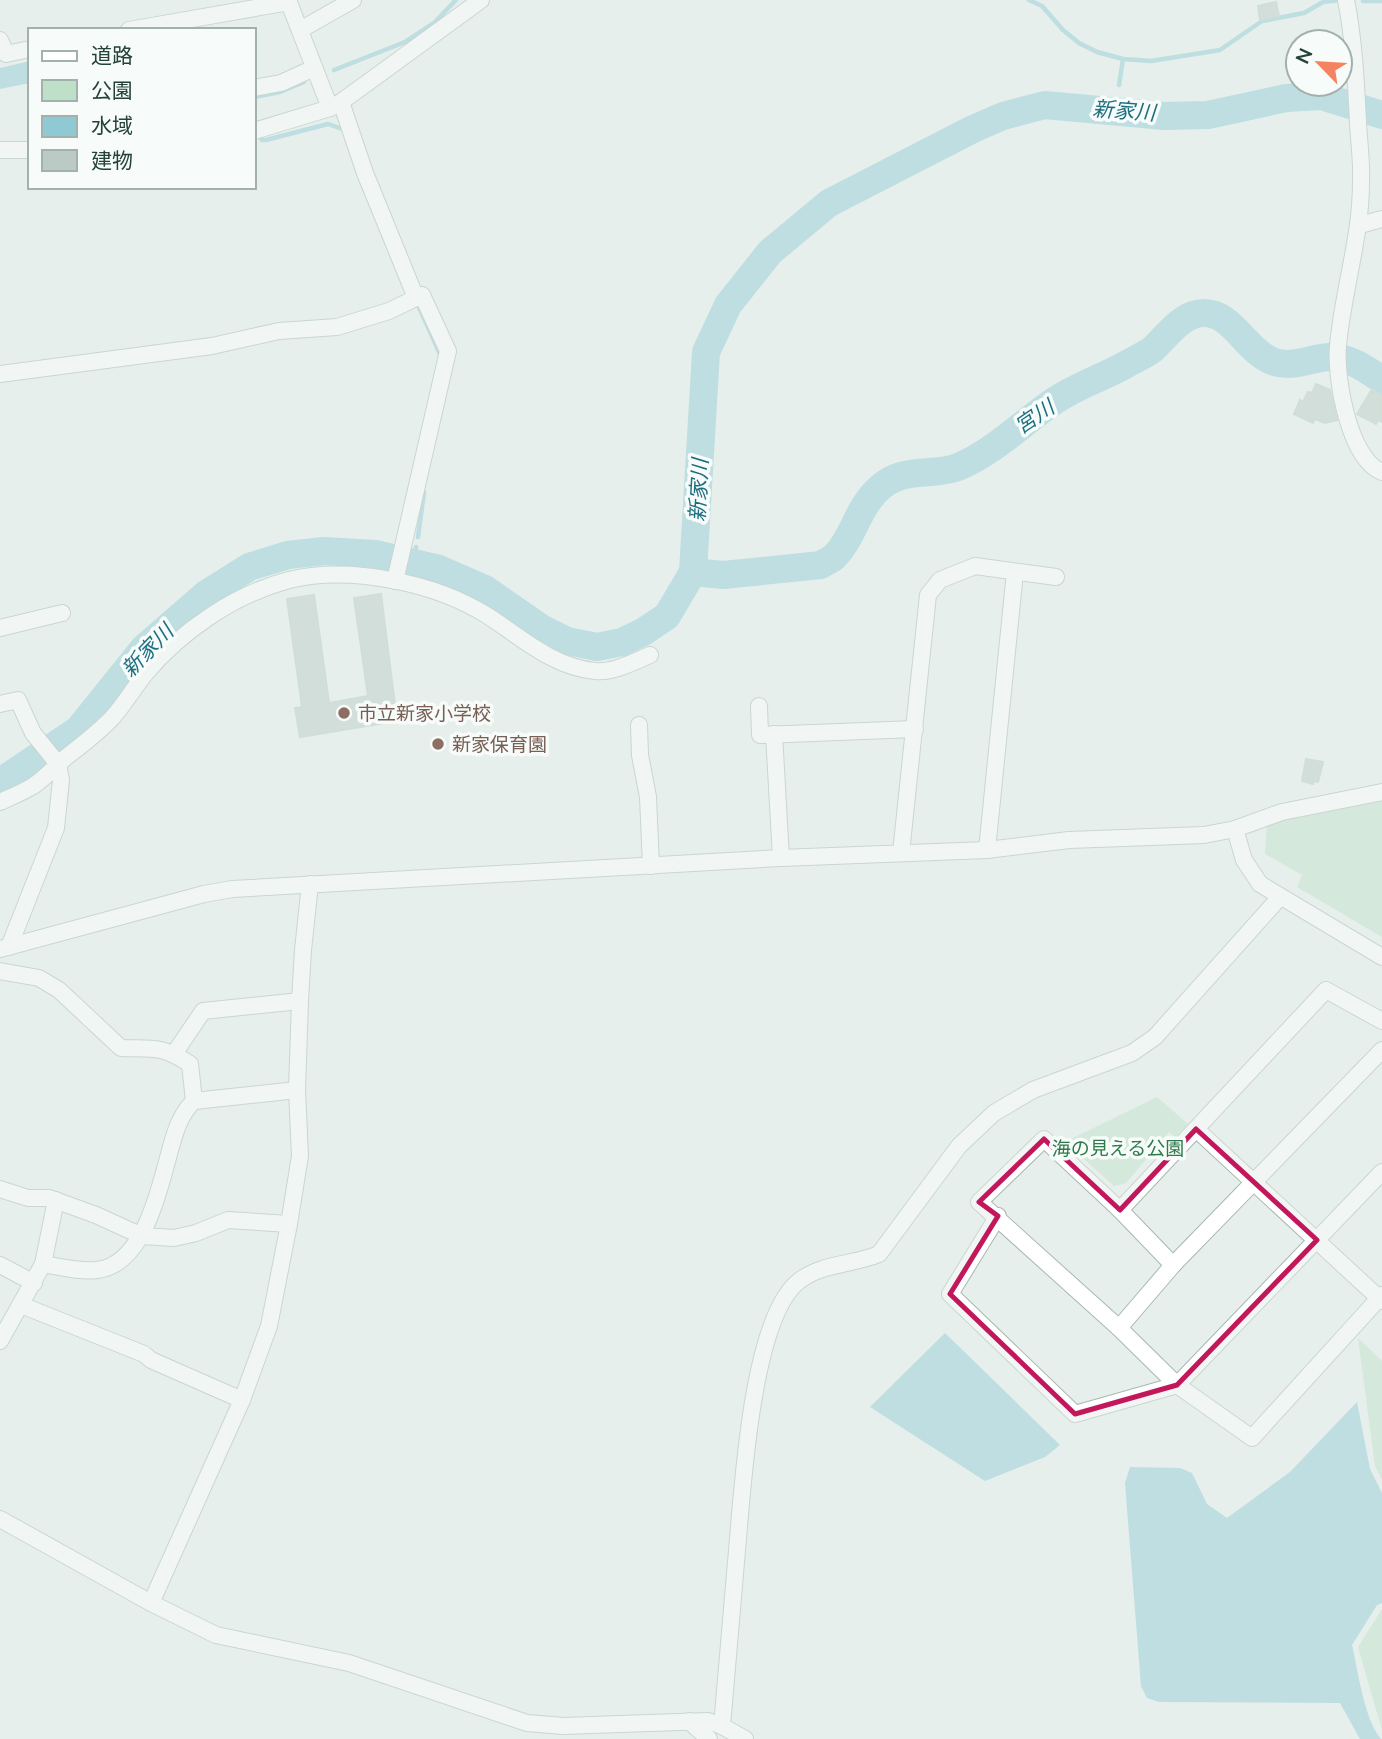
<svg xmlns="http://www.w3.org/2000/svg" width="1382" height="1739" font-family="Mulish,'Noto Sans JP',sans-serif">
  <rect width="100%" height="100%" fill="#e6efeb"/>
  <!-- green -->
  <g fill="#bfe0c8">
    <polygon points="1382,799 1382,937 1297,887 1302,875 1265,854 1267,822"/>
    <polygon points="1157,1097 1188,1124 1175,1137 1169,1132 1126,1183 1114,1186 1065,1142"/>
    <polygon points="1358,1338 1382,1361 1382,1480 1375,1466"/>
    <polygon points="1382,1609 1382,1730 1358,1647"/>
  </g>
  <!-- water -->
  <g fill="#8ec9d4">
    <polygon points="30,61 30,83 0,89 0,68"/>
    <polygon points="945,1333 1060,1445 1045,1457 985,1481 870,1407"/>
    <path d="M1357,1402L1370,1469L1382,1493V1603L1377,1605L1352,1645C1358,1671 1364,1719 1381,1739H1360L1340,1703L1159,1702L1147,1698L1141,1686L1125,1483L1130,1467L1180,1468L1192,1473L1207,1504L1227,1518L1290,1472Z"/>
  </g>
  <g fill="none" stroke-linecap="round" stroke-linejoin="round">
    <!-- stream -->
    <g stroke="#8ec9d4" stroke-width="4.5">
      <polyline points="1029,0 1042,6 1063,30 1079,43 1097,52 1123,59 1151,61 1220,50 1262,21 1304,13 1323,2 1340,0"/>
      <polyline points="1363,1 1382,1"/>
      <polyline points="334,70 405,42 434,23 456,0"/>
      <polyline points="1119,85 1123,59"/>
      <polyline points="254,97 280,92 304,82"/>
      <polyline points="1115,111 1117,100"/>
      <polyline points="258,135 262,140 266,140 328,124 345,130"/>
      <polyline points="419,307 440,354"/>
      <polyline points="418,537 424,492"/>
      <polyline points="414,563 416,547"/>
    </g>
    <!-- river -->
    <g stroke="#8ec9d4" stroke-width="28">
      <path d="M693,572L723,575L821,565C825,562 831,560 835,556C856,535 857,503 886,483C908,468 935,476 958,467C992,453 1020,425 1050,404C1073,387 1100,379 1125,365C1134,360 1145,355 1153,349C1167,336 1182,313 1204,313C1233,313 1246,351 1272,361C1292,369 1309,358 1329,357C1350,357 1366,369 1382,380"/>
      <polyline points="0,782 78,730 144,648 206,594 249,567 288,555 324,551 375,554 439,569 485,589 541,628 567,641 597,647 622,642 643,632 667,616 693,572 706,352 728,305 770,252 829,203 973,129 1003,116 1045,105 1164,116 1208,115 1286,98 1321,96 1382,115"/>
    </g>
  </g>
  <!-- building -->
  <g fill="#bbcac4" stroke="#b8c9c2" stroke-width="2">
    <polygon points="1276,2 1279,16 1260,20 1258,6"/>
    <polygon points="1316,384 1330,390 1337,420 1325,423 1315,419 1313,423 1294,414 1300,400 1303,402 1308,392 1312,393"/>
    <polygon points="1372,389 1382,395 1382,422 1378,420 1376,424 1357,414"/>
    <polygon points="381,594 397,721 300,737 295,708 302,707 287,599 314,595 329,703 368,696 354,598"/>
    <polygon points="1306,759 1323,762 1318,782 1313,781 1313,784 1302,781"/>
  </g>
  <g fill="none" stroke-linecap="round" stroke-linejoin="round">
    <defs>
      <g id="minor">
        <polyline points="288,0 330,108"/>
        <path d="M1346,0C1354,40 1356,82 1358,123C1359,142 1362,162 1361,182C1361,238 1343,290 1338,346C1335,378 1349,459 1382,472"/>
        <polyline points="129,30 289,2"/>
        <polyline points="300,30 353,0"/>
        <polyline points="0,40 6,54 30,49"/>
        <polyline points="254,88 281,83 314,68"/>
        <polyline points="341,102 365,173 416,298"/>
        <polyline points="254,131 330,108 341,102 481,0"/>
        <polyline points="0,150 30,150"/>
        <polyline points="1360,225 1382,219"/>
        <polyline points="0,374 212,346 279,331 337,327 389,311 422,295 448,351 395,581"/>
        <polyline points="0,628 62,613"/>
        <polyline points="0,704 18,700 33,733 58,764 61,780 56,828 9,947"/>
        <polyline points="759,706 760,735 915,729"/>
        <polyline points="639,725 640,755 648,797 651,866"/>
        <polyline points="774,734 781,858"/>
        <path d="M0,802C11,797 23,792 33,786C45,778 55,767 65,758C82,745 99,732 113,717C125,703 134,688 145,674C181,631 235,594 289,580C350,565 436,583 488,616C522,638 553,667 595,671C613,673 633,662 650,655"/>
        <polyline points="1235,829 1244,860 1260,884 1382,957"/>
        <polyline points="987,850 1015,572"/>
        <polyline points="901,853 928,595 940,580 975,566 1056,577"/>
        <polyline points="0,949 204,894 232,889 781,858 987,850 1069,840 1204,835 1235,829 1282,812 1382,792"/>
        <path d="M0,971L39,978L59,990L121,1048C153,1049 161,1045 190,1064L194,1101"/>
        <polyline points="174,1054 203,1011 300,1001"/>
        <polyline points="1196,1129 1382,1301"/>
        <polyline points="0,1189 28,1198 49,1198 96,1215 142,1236 174,1238 196,1233 228,1220 289,1224"/>
        <polyline points="1120,1210 1326,990 1382,1021"/>
        <polyline points="998,1216 950,1294 1075,1414 1177,1385 1382,1172"/>
        <path d="M43,1264C61,1267 79,1272 97,1270C143,1265 159,1191 169,1154C174,1136 179,1115 194,1101L297,1090"/>
        <polyline points="0,1265 34,1283"/>
        <polyline points="1173,1265 1120,1210 1044,1139 979,1202 1119,1328 1177,1385 1252,1438 1382,1295"/>
        <polyline points="21,1305 144,1354 151,1360 242,1400"/>
        <polyline points="1119,1328 1173,1265 1382,1050"/>
        <polyline points="0,1341 43,1264 56,1200"/>
        <polyline points="0,1519 151,1603 216,1635 349,1663 527,1723 563,1726 708,1721 722,1726 745,1739"/>
        <polyline points="151,1603 242,1400 269,1326 289,1224 300,1156 297,1090 300,1001 303,950 310,884"/>
        <polyline points="689,1721 709,1739"/>
        <path d="M722,1726C727,1671 731,1616 736,1562C742,1499 750,1319 799,1281C822,1263 853,1265 879,1254L959,1146L994,1113L1033,1090L1132,1053L1155,1037L1280,897"/>
      </g>
    </defs>
    <!-- minor casing -->
    <use href="#minor" stroke="#a8b8b2" stroke-width="18"/>
    <!-- minor -->
    <use href="#minor" stroke="#fff" stroke-width="16"/>
  </g>
  <!-- marked area -->
  <path d="M0 0H1382V1739H0ZM1196,1129L1317,1240L1177,1385L1075,1414L950,1294L998,1216L979,1202L1044,1139L1120,1210Z" fill="#e6efeb" fill-opacity=".55" fill-rule="evenodd"/>
  <path fill="none" stroke="#c2185b" stroke-width="5" stroke-linejoin="round" d="M1196,1129L1317,1240L1177,1385L1075,1414L950,1294L998,1216L979,1202L1044,1139L1120,1210Z"/>
  <!-- markers -->
  <g fill="#8d6e63" stroke="#f7fbf9" stroke-width="2.5">
    <circle cx="344" cy="713" r="7"/>
    <circle cx="438" cy="744" r="7"/>
  </g>
  <g text-anchor="middle" dominant-baseline="central" stroke-width="7" stroke-linejoin="round" paint-order="stroke">
    <!-- education labels -->
    <g font-size="19" fill="#785e54" stroke="#f7fbf9" text-anchor="start">
      <text x="358" y="713">市立新家小学校</text>
      <text x="452" y="744">新家保育園</text>
    </g>
    <!-- park labels -->
    <g font-size="19" fill="#2d7a4b" stroke="#f7fbf9">
      <text x="1118" y="1148">海の見える公園</text>
    </g>
    <!-- water labels -->
    <g font-size="21" font-style="italic" fill="#1c6f80" stroke="#f7fbf9">
      <text transform="translate(1124 110) rotate(4)">新家川</text>
      <text transform="translate(1034 416) rotate(-34)">宮川</text>
      <text transform="translate(698 490) rotate(-87)">新家川</text>
      <text transform="translate(147 650) rotate(-46)">新家川</text>
    </g>
  </g>
  <!-- legend -->
  <rect x="28" y="28" width="228" height="161" fill="#f7fbf9" stroke="#a3b1ad" stroke-width="2"/>
  <rect x="42" y="51" width="35" height="10" fill="#ffffff" stroke="#a3b1ad" stroke-width="2"/>
  <text x="91" y="63" font-size="21" fill="#24423a">道路</text>
  <rect x="42" y="80" width="35" height="21" fill="#bfe0c8" stroke="#a3b1ad" stroke-width="2"/>
  <text x="91" y="98" font-size="21" fill="#24423a">公園</text>
  <rect x="42" y="116" width="35" height="21" fill="#8ec9d4" stroke="#a3b1ad" stroke-width="2"/>
  <text x="91" y="133" font-size="21" fill="#24423a">水域</text>
  <rect x="42" y="150" width="35" height="21" fill="#bbcac4" stroke="#a3b1ad" stroke-width="2"/>
  <text x="91" y="168" font-size="21" fill="#24423a">建物</text>
  <!-- north arrow -->
  <g transform="translate(1319 63) rotate(295)"><circle r="33" fill="#f7fbf9" stroke="#a3b1ad" stroke-width="2"/>
  <path d="M0-5L12 26L0 18L-12 26Z" fill="#f4845f"/>
  <text y="-10" font-size="19" font-weight="bold" text-anchor="middle" fill="#24423a">N</text>
  </g>
</svg>
